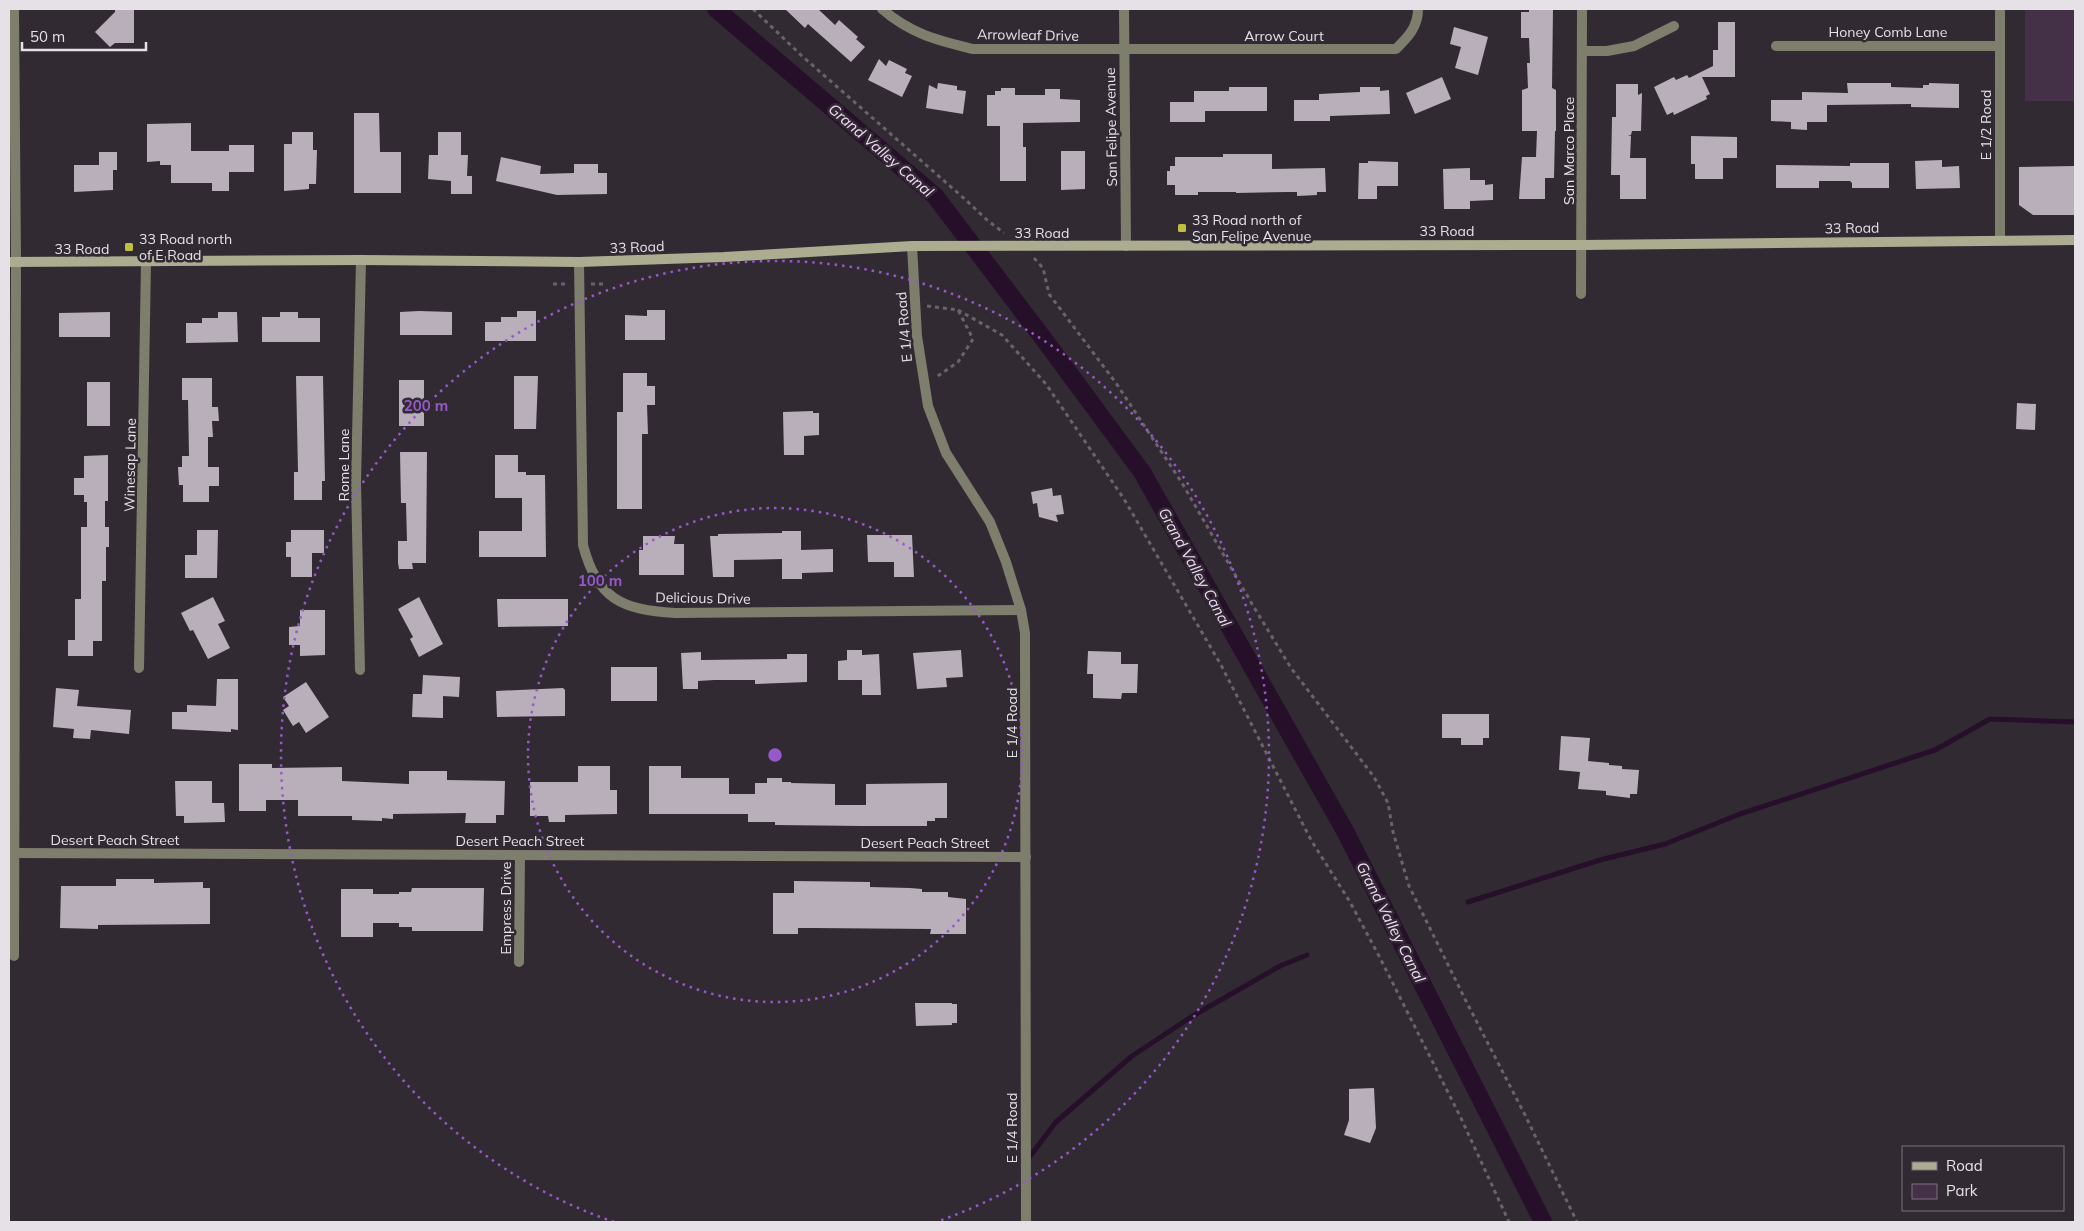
<svg xmlns="http://www.w3.org/2000/svg" width="2084" height="1231" font-family="Mulish,sans-serif">
  <rect width="100%" height="100%" fill="#322a33"/>
  <!-- green -->
  <rect fill="#443148" x="2025" y="9" width="50" height="92"/>
  <g fill="none" stroke-linecap="round" stroke-linejoin="round">
    <!-- stream -->
    <g stroke="#250f29" stroke-width="5">
      <polyline points="1468,902 1600,860 1665,844 1740,814 1935,750 1990,719 2075,722"/>
      <polyline points="1028,1159 1056,1122 1132,1056 1191,1017 1280,966 1307,955"/>
    </g>
    <!-- canal -->
    <polyline stroke="#250f29" stroke-width="18" points="716,9 935,196 1043,338 1142,472 1345,831 1543,1222"/>
  </g>
  <!-- building -->
  <g fill="#b9afbb">
    <polygon points="115,9 134,9 134,43 115,43 110,47 95,32 115,12"/>
    <polygon points="785,9 818,9 835,25 839,20 858,37 856,39 865,47 851,62 808,24 805,28"/>
    <polygon points="1529,9 1553,9 1552,88 1556,90 1556,131 1555,131 1554,178 1545,178 1545,199 1519,199 1522,157 1536,157 1537,131 1522,131 1522,90 1528,88 1527,63 1530,63 1529,38 1521,38 1521,12 1529,12"/>
    <polygon points="1718,22 1735,22 1735,77 1702,77 1710,94 1706,96 1707,99 1674,115 1673,112 1667,115 1654,87 1674,77 1676,80 1687,75 1689,78 1713,66 1713,50 1718,50"/>
    <polygon points="1454,27 1488,37 1478,75 1455,68 1461,47 1450,44"/>
    <polygon points="879,59 886,66 889,60 907,69 905,73 912,76 902,97 868,80"/>
    <polygon points="1442,77 1451,99 1415,114 1406,93"/>
    <polygon points="938,83 957,86 957,90 966,91 963,114 926,108 929,85 937,89"/>
    <polygon points="1847,83 1891,83 1891,87 1923,88 1923,85 1929,85 1929,83 1959,84 1959,108 1911,107 1911,104 1827,105 1827,122 1807,122 1807,130 1791,129 1791,122 1771,121 1771,100 1802,100 1802,92 1848,93"/>
    <polygon points="1616,84 1638,84 1638,95 1642,93 1641,131 1632,131 1631,135 1628,136 1631,136 1630,158 1646,158 1646,199 1620,199 1620,175 1611,175 1612,117 1616,117"/>
    <polygon points="1229,87 1267,87 1267,111 1205,111 1205,122 1170,122 1170,102 1194,102 1194,91 1229,91"/>
    <polygon points="1360,87 1380,87 1380,91 1389,90 1390,114 1330,116 1330,121 1294,121 1294,100 1319,100 1319,94 1360,92"/>
    <polygon points="1001,88 1015,88 1015,95 1045,95 1045,89 1060,89 1060,99 1080,100 1080,122 1023,123 1023,147 1026,147 1026,181 1000,181 1000,126 987,126 987,95 995,95 995,91 1001,91"/>
    <polygon points="354,113 379,113 380,152 401,152 401,193 354,193"/>
    <polygon points="191,123 191,151 229,151 229,145 254,145 254,172 229,172 229,191 212,191 212,183 171,183 171,165 160,165 160,161 147,162 147,124"/>
    <polygon points="292,132 313,132 313,150 317,150 316,184 309,184 309,189 284,191 284,144 292,144"/>
    <polygon points="438,132 461,132 461,155 468,155 467,176 472,176 472,194 451,194 451,181 428,179 429,155 438,155"/>
    <polygon points="1691,136 1737,137 1737,158 1723,158 1723,179 1695,179 1695,164 1691,164"/>
    <polygon points="1061,151 1085,151 1085,189 1061,190"/>
    <polygon points="99,152 117,152 117,170 113,170 113,190 74,192 74,165 99,165"/>
    <polygon points="1223,154 1272,154 1272,169 1325,168 1326,192 1317,192 1317,195 1297,196 1297,192 1289,192 1236,193 1236,192 1198,192 1198,195 1175,195 1175,185 1167,185 1167,171 1170,171 1170,166 1175,166 1175,157 1223,157"/>
    <polygon points="501,157 541,166 540,174 574,173 574,164 598,164 598,173 607,173 607,194 557,195 496,181"/>
    <polygon points="1942,160 1942,167 1959,166 1960,188 1916,189 1915,161"/>
    <polygon points="1368,161 1398,162 1398,186 1377,186 1377,199 1358,199 1359,163 1368,163"/>
    <polygon points="1850,163 1889,163 1889,188 1852,188 1852,183 1850,181 1819,181 1819,188 1776,188 1776,165 1850,166"/>
    <polygon points="2075,166 2075,215 2033,215 2019,205 2019,167"/>
    <polygon points="1470,168 1470,180 1485,180 1485,185 1493,184 1493,200 1470,201 1470,209 1444,209 1443,169"/>
    <polygon points="647,310 665,310 665,340 625,340 625,315 647,316"/>
    <polygon points="419,311 452,312 452,335 400,335 400,312"/>
    <polygon points="517,311 536,311 536,341 485,341 485,322 501,322 501,317 517,317"/>
    <polygon points="110,312 110,337 59,337 59,313"/>
    <polygon points="218,312 237,312 238,342 186,343 186,323 202,323 202,318 218,318"/>
    <polygon points="280,312 298,312 298,318 320,318 320,342 262,342 262,317 280,317"/>
    <polygon points="623,373 647,373 647,386 655,386 655,405 647,405 648,434 642,434 642,509 617,509 617,412 623,412"/>
    <polygon points="296,376 323,376 325,481 322,481 322,500 294,500 294,472 298,472"/>
    <polygon points="514,376 538,376 536,429 514,429"/>
    <polygon points="182,378 212,378 212,407 218,407 219,421 212,421 213,437 208,437 208,467 219,467 219,486 209,486 209,502 183,502 183,485 179,485 178,467 182,467 182,456 189,456 188,400 182,400"/>
    <rect x="399" y="380" width="25" height="46"/>
    <rect x="87" y="382" width="23" height="44"/>
    <polygon points="2017,403 2036,404 2035,430 2016,429"/>
    <polygon points="813,411 813,413 819,413 819,435 804,436 804,455 784,455 783,412"/>
    <polygon points="400,452 427,452 426,563 412,563 413,569 399,569 398,563 398,541 407,541 406,503 401,503"/>
    <polygon points="108,455 108,501 105,501 105,527 109,527 109,547 106,547 106,581 102,581 102,641 93,641 93,656 68,656 68,640 75,640 75,599 81,599 81,527 87,527 87,502 84,502 84,495 74,495 74,478 84,478 84,456"/>
    <polygon points="495,455 518,455 518,472 526,472 526,475 545,475 546,557 479,557 479,531 522,531 522,498 495,498"/>
    <polygon points="1052,488 1053,496 1061,495 1064,514 1056,515 1058,522 1039,517 1037,503 1033,504 1031,492"/>
    <polygon points="197,530 218,530 217,578 185,578 185,555 197,555"/>
    <polygon points="291,530 324,530 324,553 312,553 312,577 291,577 291,557 286,557 286,542 291,542"/>
    <polygon points="782,531 801,531 801,550 833,549 833,572 802,573 802,579 782,579 782,559 734,560 734,577 713,577 710,536 718,536 718,534 782,533"/>
    <polygon points="867,535 912,535 914,577 894,577 894,562 868,562"/>
    <polygon points="643,536 675,536 674,544 684,544 684,575 639,575 639,550 643,550"/>
    <polygon points="213,597 225,621 218,624 230,648 208,659 193,630 190,631 181,613"/>
    <polygon points="419,597 443,644 419,657 410,639 413,637 398,609"/>
    <polygon points="497,599 568,599 568,626 498,627"/>
    <polygon points="300,610 325,610 325,655 300,656 300,645 289,645 289,627 300,626"/>
    <polygon points="847,650 862,650 862,655 879,654 881,695 862,695 862,680 838,680 838,661 847,660"/>
    <polygon points="961,650 963,677 946,678 947,687 917,689 913,653"/>
    <polygon points="1088,651 1121,652 1121,664 1138,664 1137,693 1122,693 1121,699 1093,698 1093,674 1087,674"/>
    <polygon points="701,652 701,660 787,659 787,654 807,654 807,682 755,684 755,680 714,680 698,681 698,689 683,689 681,653"/>
    <rect x="611" y="667" width="46" height="34"/>
    <polygon points="423,675 460,677 459,697 443,696 443,718 412,717 413,694 422,694"/>
    <polygon points="217,679 238,679 238,730 231,729 231,732 172,729 172,712 187,712 187,705 216,706"/>
    <polygon points="306,682 329,717 306,733 299,722 293,726 283,710 289,706 283,697"/>
    <polygon points="56,688 79,690 77,706 131,710 129,734 91,730 90,739 73,738 74,729 53,727"/>
    <polygon points="563,688 565,690 565,716 497,717 496,691"/>
    <polygon points="1442,714 1489,714 1489,738 1483,738 1483,745 1461,745 1461,738 1442,738"/>
    <polygon points="1561,736 1590,738 1588,761 1609,763 1609,765 1622,766 1622,769 1639,770 1637,794 1630,794 1630,798 1606,795 1606,791 1578,789 1580,772 1559,770"/>
    <polygon points="239,764 272,764 272,768 342,767 342,781 409,784 409,771 447,771 447,780 505,781 504,815 496,815 496,823 465,823 466,813 393,814 393,819 382,818 382,821 352,820 352,816 298,816 298,800 266,800 266,811 239,811"/>
    <polygon points="578,766 610,766 610,790 617,790 617,814 565,815 565,822 549,822 548,816 530,816 530,782 578,782"/>
    <polygon points="649,766 681,766 681,778 729,778 729,794 755,794 755,783 767,783 767,778 782,778 782,782 791,782 791,783 835,784 835,805 866,805 866,784 947,783 947,818 935,818 935,821 927,821 927,826 864,826 775,825 775,822 748,822 748,814 649,814"/>
    <polygon points="175,781 212,781 212,803 224,803 225,822 184,823 184,816 176,816"/>
    <polygon points="116,879 154,879 154,883 203,882 203,888 210,888 210,924 98,925 98,929 60,928 61,886 116,886"/>
    <polygon points="794,881 870,882 870,887 910,888 922,889 922,892 948,892 948,897 966,899 966,934 930,934 931,929 813,928 798,928 798,934 773,934 773,893 794,893"/>
    <polygon points="412,888 484,888 483,931 412,931 412,927 399,927 399,923 373,923 373,937 341,937 341,889 373,889 373,894 399,894 399,892 411,892"/>
    <polygon points="915,1003 952,1003 952,1004 957,1004 957,1023 952,1023 952,1025 916,1026"/>
    <polygon points="1374,1088 1376,1128 1370,1143 1344,1135 1349,1120 1349,1089"/>
  </g>
  <g fill="none" stroke-linecap="round" stroke-linejoin="round">
    <!-- path -->
    <g stroke="#6a636b" stroke-width="3" stroke-dasharray="4 4" stroke-linecap="butt">
      <polyline points="753,9 802,56 967,201 987,220 1004,233"/>
      <polyline points="1034,258 1043,268 1049,294 1116,383 1182,483 1252,604 1291,668 1374,777 1388,803 1393,832 1409,886 1466,1001 1525,1115 1577,1222"/>
      <polyline points="553,284 568,284"/>
      <polyline points="591,284 604,284"/>
      <polyline points="927,306 958,310 973,339 958,362 935,378"/>
      <polyline points="958,310 1002,335 1046,384 1124,499 1221,665 1311,840 1350,902 1379,956 1460,1116 1509,1222"/>
    </g>
    <!-- minor -->
    <g stroke="#7e7e6d" stroke-width="10">
      <path d="M882,9C911,34 937,40 973,49H1396C1408,37 1418,27 1418,9"/>
      <polyline points="1124,9 1126,246"/>
      <polyline points="1776,46 2000,46"/>
      <polyline points="1583,51 1607,51 1634,46 1674,26"/>
      <path d="M579,262L583,545C597,599 622,610 675,613L1021,610"/>
      <polyline points="1581,294 1582,9"/>
      <polyline points="139,668 146,262"/>
      <polyline points="360,670 356,482 361,260"/>
      <polyline points="14,853 1026,857"/>
      <polyline points="14,956 16,262"/>
      <polyline points="519,962 520,855"/>
    </g>
    <!-- tertiary -->
    <g stroke="#7e7e6d" stroke-width="10">
      <polyline points="14,9 16,262"/>
      <polyline points="2000,240 2000,9"/>
      <polyline points="912,246 917,336 928,406 946,453 990,522 1006,562 1021,610 1025,633 1026,1222"/>
    </g>
    <!-- secondary -->
    <polyline stroke="#acac90" stroke-width="10" points="9,262 361,260 579,262 724,257 912,246 1582,245 2075,240"/>
  </g>
  <!-- distance rings -->
  <g fill="none" stroke="#9659c9" stroke-width="2.5" stroke-dasharray="2.5 5">
    <circle cx="775" cy="755" r="247"/>
    <path d="M614 1222A494 494 0 1 1 936 1222"/>
  </g>
  <!-- markers -->
  <g fill="#c0be40" stroke="#322a33" stroke-width="2">
    <rect x="1177" y="223" width="10" height="10" rx="2.5"/>
    <rect x="124" y="242" width="10" height="10" rx="2.5"/>
  </g>
  <g text-anchor="middle" dominant-baseline="central" stroke-width="5" stroke-linejoin="round" paint-order="stroke">
    <!-- street labels -->
    <g font-size="14" fill="#e6e1e7" stroke="#322a33">
      <text x="1888" y="32">Honey Comb Lane</text>
      <text transform="translate(1028 35) rotate(1)">Arrowleaf Drive</text>
      <text x="1284" y="36">Arrow Court</text>
      <text transform="translate(1986 125) rotate(-90)">E 1/2 Road</text>
      <text transform="translate(1111 127) rotate(-91)">San Felipe Avenue</text>
      <text transform="translate(1569 151) rotate(-90)">San Marco Place</text>
      <text transform="translate(1852 228) rotate(-1)">33 Road</text>
      <text x="1447" y="231">33 Road</text>
      <text x="1042" y="233">33 Road</text>
      <text transform="translate(637 247) rotate(-2)">33 Road</text>
      <text x="82" y="249">33 Road</text>
      <text transform="translate(904 327) rotate(-95)">E 1/4 Road</text>
      <text transform="translate(130 465) rotate(-89)">Winesap Lane</text>
      <text transform="translate(344 465) rotate(-90)">Rome Lane</text>
      <text transform="translate(703 598) rotate(1)">Delicious Drive</text>
      <text transform="translate(1012 723) rotate(-90)">E 1/4 Road</text>
      <text x="115" y="840">Desert Peach Street</text>
      <text x="520" y="841">Desert Peach Street</text>
      <text x="925" y="843">Desert Peach Street</text>
      <text transform="translate(506 908) rotate(-90)">Empress Drive</text>
      <text transform="translate(1012 1128) rotate(-90)">E 1/4 Road</text>
    </g>
    <!-- poi labels -->
    <g font-size="14" fill="#e6e1e7" stroke="#322a33" text-anchor="start">
      <text x="1192" y="220">33 Road north of<tspan x="1192" dy="16">San Felipe Avenue</tspan></text>
      <text x="139" y="239">33 Road north<tspan x="139" dy="16">of E Road</tspan></text>
    </g>
    <!-- water labels -->
    <g font-size="15" font-style="italic" fill="#f3d8f8" stroke="#322a33">
      <text transform="translate(881 150) rotate(41)">Grand Valley Canal</text>
      <text transform="translate(1195 567) rotate(61)">Grand Valley Canal</text>
      <text transform="translate(1391 922) rotate(63)">Grand Valley Canal</text>
    </g>
  </g>
  <circle cx="775" cy="755" r="8" fill="#9659c9" stroke="#322a33" stroke-width="2.5"/>
  <g font-size="15" text-anchor="middle" font-weight="bold" fill="#9659c9" stroke="#322a33" stroke-width="5" stroke-linejoin="round" paint-order="stroke">
    <text x="426" y="411">200 m</text>
    <text x="600" y="586">100 m</text>
  </g>
  <!-- border -->
  <rect width="2084" height="1231" fill="none" stroke="#e6e1e7" stroke-width="20"/>
  <!-- legend -->
  <rect x="1902" y="1146" width="162" height="65" fill="#322a33" stroke="#7a737b"/>
  <rect x="1912" y="1162" width="25" height="8" fill="#acac90" stroke="#7a737b"/>
  <text x="1946" y="1171" font-size="15" fill="#e6e1e7">Road</text>
  <rect x="1912" y="1184" width="25" height="15" fill="#443148" stroke="#7a737b"/>
  <text x="1946" y="1196" font-size="15" fill="#e6e1e7">Park</text>
  <!-- scale -->
  <path d="M22 42v8h124v-8" fill="none" stroke="#e6e1e7" stroke-width="2.5"/>
  <text x="30" y="42" font-size="15" fill="#e6e1e7" stroke="#322a33" stroke-width="4" paint-order="stroke">50 m</text>
</svg>
